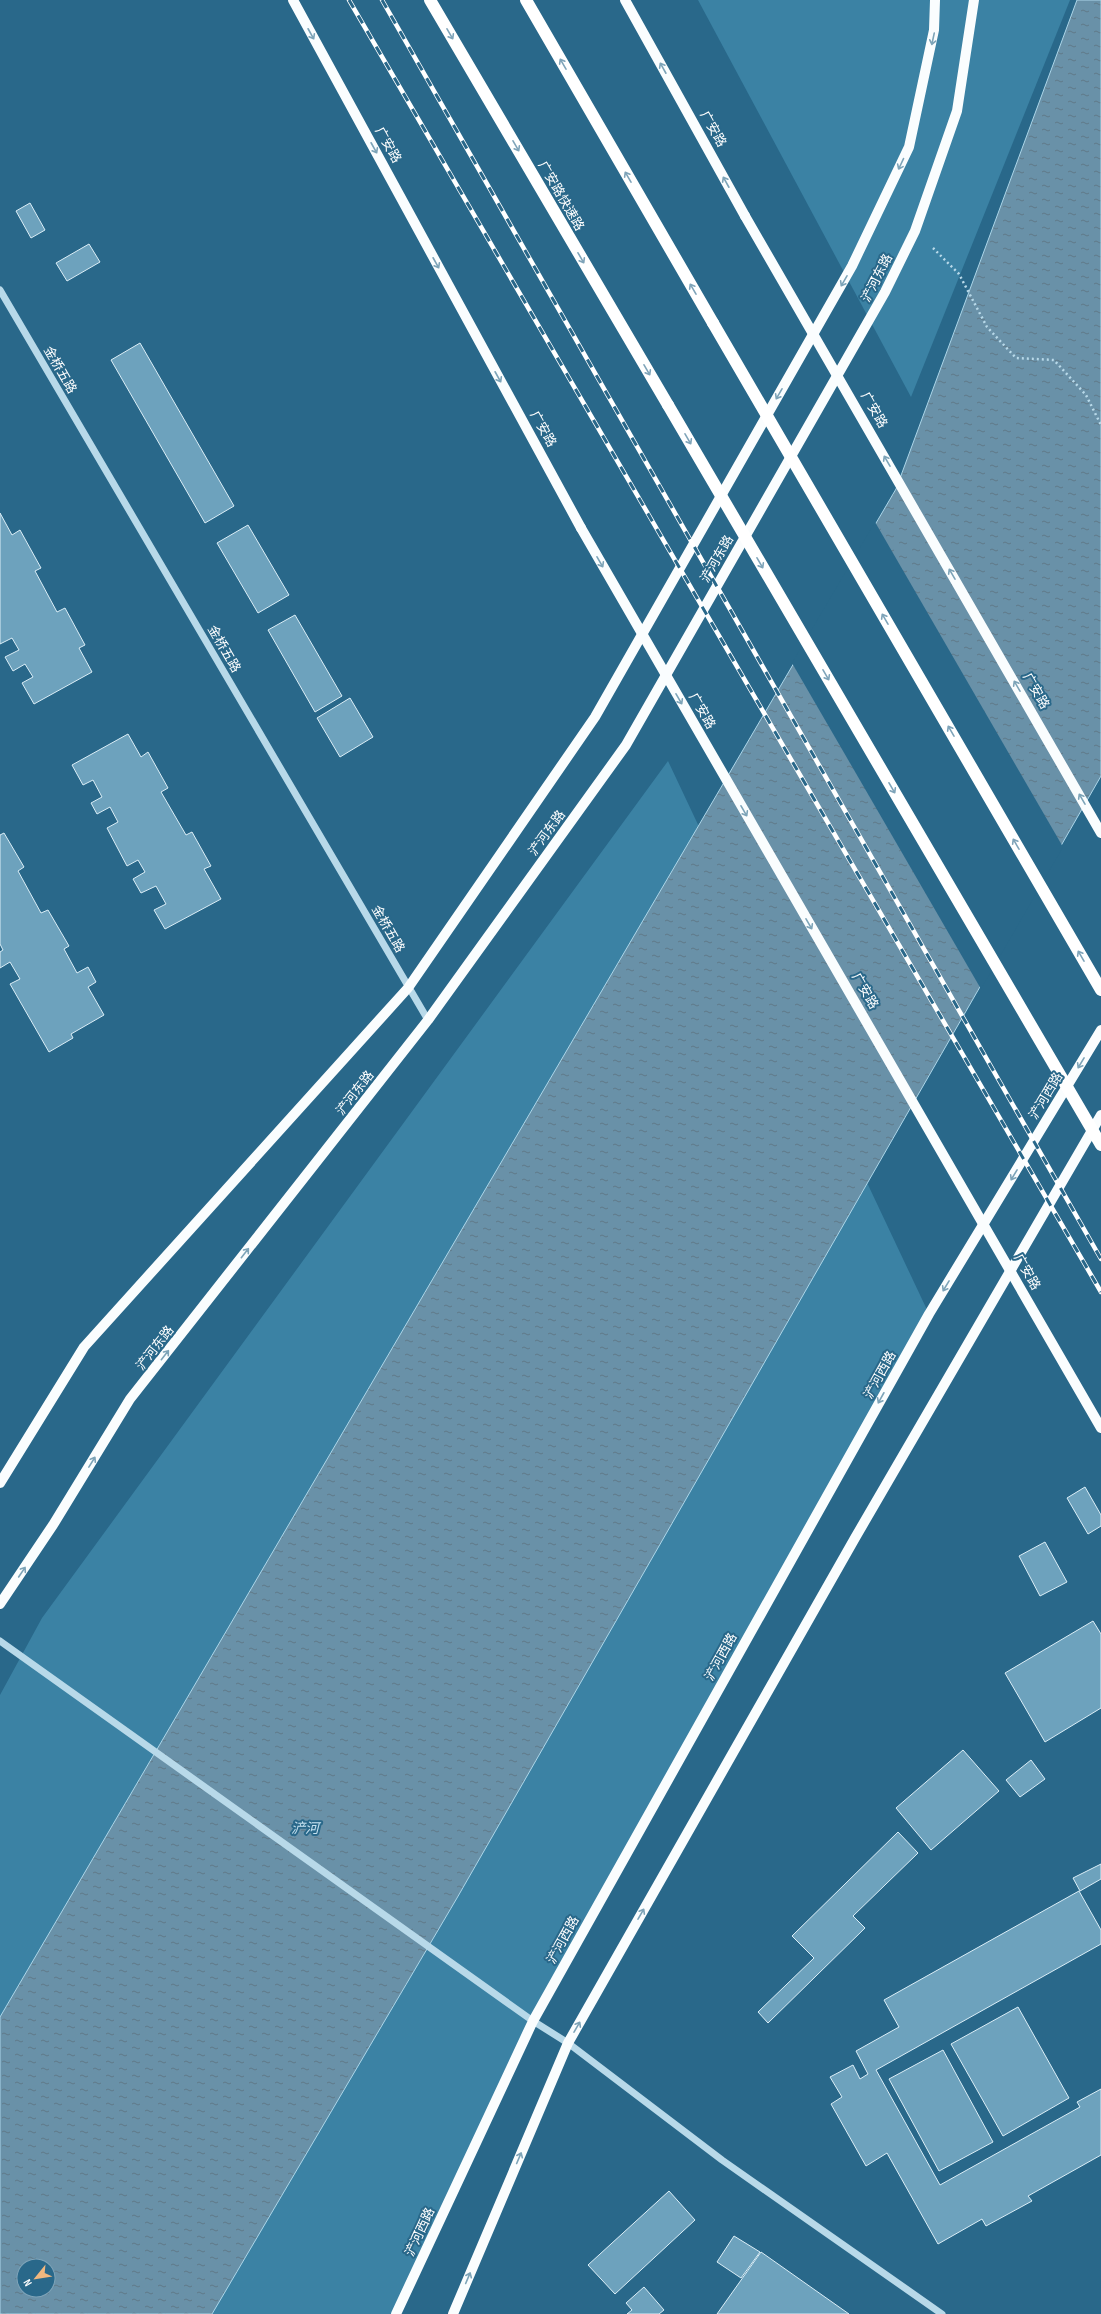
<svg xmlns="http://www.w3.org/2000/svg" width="1101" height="2314" font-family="'Sofia Sans Condensed','Noto Sans SC',sans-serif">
  <defs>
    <pattern id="water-ripples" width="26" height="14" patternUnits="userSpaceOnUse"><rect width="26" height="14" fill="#6991a8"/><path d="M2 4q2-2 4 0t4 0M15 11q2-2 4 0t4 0" fill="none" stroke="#5f7988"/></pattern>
  </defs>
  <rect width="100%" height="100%" fill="#29688a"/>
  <!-- green -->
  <g fill="#3b82a4" fill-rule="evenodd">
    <polygon points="698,0 1070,0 911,397"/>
    <path d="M668,761L929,1314L533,2021L393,2314H0V1695L42,1618ZM24,2266H48V2290H24Z"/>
  </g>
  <!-- water -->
  <path fill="url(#water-ripples)" stroke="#acd6e9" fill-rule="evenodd" d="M1077,0H1101V776L457,1898L212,2314H0V2017L896,489ZM24,2266H48V2290H24Z"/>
  <!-- pier -->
  <polygon fill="#29688a" points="875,522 1063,847 981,989 792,663"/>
  <!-- building -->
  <g fill="#6da2bd" stroke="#dbeef7">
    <polygon points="30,203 45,230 31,238 16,211"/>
    <polygon points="89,244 100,262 67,281 56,263"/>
    <polygon points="140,343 234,506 205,523 111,360"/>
    <polygon points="0,513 12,535 20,530 41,568 35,571 57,612 65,608 85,645 79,648 92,672 34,704 22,683 33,677 25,664 13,671 5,657 19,650 12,638 0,644"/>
    <polygon points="248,525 289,595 258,613 217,543"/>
    <polygon points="295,615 342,696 315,712 268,630"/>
    <polygon points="350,698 373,737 340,757 317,718"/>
    <polygon points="128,734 141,757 148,752 168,788 161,792 186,835 192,832 211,866 204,869 221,899 165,929 154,910 166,904 156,886 141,893 133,879 145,872 138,860 127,866 107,828 118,822 110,807 97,814 91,803 102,797 93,780 83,785 72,765"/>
    <polygon points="4,833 24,867 18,871 41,913 48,910 69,946 64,949 77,973 88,967 96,982 88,987 104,1015 71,1034 73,1038 49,1052 10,984 20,979 10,962 0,968 0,952 3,950 0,944 0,835"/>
    <polygon points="1085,1487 1101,1515 1101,1526 1088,1534 1067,1498"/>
    <polygon points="1045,1542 1067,1582 1040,1596 1019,1556"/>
    <polygon points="1093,1621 1101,1634 1101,1708 1045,1742 1005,1673"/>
    <polygon points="963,1750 999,1791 931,1850 896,1808"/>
    <polygon points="1031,1760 1045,1779 1020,1797 1006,1780"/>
    <polygon points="898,1832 918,1853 853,1916 865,1928 768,2023 758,2012 814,1958 792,1936"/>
    <polygon points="1101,1864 1101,1879 1080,1891 1073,1878"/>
    <polygon points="1079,1891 1101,1930 1101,1944 876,2070 940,2185 1080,2107 1077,2102 1101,2089 1101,2155 1028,2196 1032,2201 986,2226 982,2219 938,2244 887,2153 866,2166 831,2104 842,2097 830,2077 853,2065 860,2079 868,2074 856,2051 899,2027 884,2000"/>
    <polygon points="1018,2007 1069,2098 1003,2136 951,2044"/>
    <polygon points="943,2050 993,2142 939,2171 889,2079"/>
    <polygon points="669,2191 695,2220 615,2294 588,2265"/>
    <polygon points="734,2236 760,2252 741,2278 717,2262"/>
    <polygon points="761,2252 849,2314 717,2314"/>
    <polygon points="644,2287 664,2310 659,2314 627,2314 632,2310 626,2303"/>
  </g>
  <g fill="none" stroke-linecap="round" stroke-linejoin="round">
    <!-- path -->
    <polyline stroke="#b8d9e9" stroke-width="2.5" stroke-dasharray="2 3" stroke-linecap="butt" points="933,248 959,274 987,327 1016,358 1054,360 1086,395 1101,425"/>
    <!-- minor -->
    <g stroke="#b8d9e9" stroke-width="7">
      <polyline points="0,290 428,1020"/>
      <polyline points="0,1641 533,2021 568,2043 722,2160 942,2314"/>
    </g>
    <!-- major -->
    <g stroke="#fafdfe" stroke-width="10">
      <polyline points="293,0 581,528"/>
      <polyline points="625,0 745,216"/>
      <polyline points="0,1483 84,1347 408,988 595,717 852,266 909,147 934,30 935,0"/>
      <polyline points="0,1604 53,1525 130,1399 428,1020 626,745 885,292 915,231 957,111 974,0"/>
      <polyline points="396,2314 533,2021 929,1314 1101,1030"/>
      <polyline points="453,2314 568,2043 855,1538 1101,1115"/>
    </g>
    <!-- highway -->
    <g stroke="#fff" stroke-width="12">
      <polyline points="430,0 668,405"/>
      <polyline points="526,0 713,323"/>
    </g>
    <defs>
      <g id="rail">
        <polyline points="349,0 1101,1292"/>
        <polyline points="382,0 1101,1259"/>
      </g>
    </defs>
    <!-- rail casing -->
    <use href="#rail" stroke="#fff" stroke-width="4.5"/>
    <!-- rail -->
    <use href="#rail" stroke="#29688a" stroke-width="3" stroke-dasharray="9" stroke-linecap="butt"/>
    <!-- major-bridge -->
    <g stroke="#fafdfe" stroke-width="10">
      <polyline points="745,216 1101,833"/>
      <polyline points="581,528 1101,1428"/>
    </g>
    <!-- highway-bridge -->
    <g stroke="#fff" stroke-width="12">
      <polyline points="713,323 1101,990"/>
      <polyline points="668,405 1101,1145"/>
    </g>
  </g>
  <!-- one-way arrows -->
  <defs><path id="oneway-shaft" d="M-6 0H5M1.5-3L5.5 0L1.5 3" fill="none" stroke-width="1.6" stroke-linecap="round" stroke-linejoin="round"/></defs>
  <g stroke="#7da4b8">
    <use href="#oneway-shaft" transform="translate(311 34) rotate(61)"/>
    <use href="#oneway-shaft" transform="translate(933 39) rotate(102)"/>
    <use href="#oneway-shaft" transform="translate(663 68) rotate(-119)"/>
    <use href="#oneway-shaft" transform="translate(374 148) rotate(61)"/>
    <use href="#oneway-shaft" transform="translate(901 164) rotate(115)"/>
    <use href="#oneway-shaft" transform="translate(726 182) rotate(-119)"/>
    <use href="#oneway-shaft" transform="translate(436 263) rotate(61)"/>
    <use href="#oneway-shaft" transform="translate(844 281) rotate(120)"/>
    <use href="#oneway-shaft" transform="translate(498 377) rotate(61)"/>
    <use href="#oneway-shaft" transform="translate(779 394) rotate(120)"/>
    <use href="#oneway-shaft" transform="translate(887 461) rotate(-120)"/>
    <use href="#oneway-shaft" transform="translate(600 562) rotate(60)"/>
    <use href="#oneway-shaft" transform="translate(952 574) rotate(-120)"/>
    <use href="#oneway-shaft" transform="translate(1017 686) rotate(-120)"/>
    <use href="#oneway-shaft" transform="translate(679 699) rotate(60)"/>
    <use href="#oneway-shaft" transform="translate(1082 799) rotate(-120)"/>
    <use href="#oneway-shaft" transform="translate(744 811) rotate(60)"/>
    <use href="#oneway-shaft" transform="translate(809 924) rotate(60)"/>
    <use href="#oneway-shaft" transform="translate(1081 1063) rotate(121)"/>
    <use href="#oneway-shaft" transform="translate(1014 1175) rotate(121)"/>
    <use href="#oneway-shaft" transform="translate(245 1253) rotate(-52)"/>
    <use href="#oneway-shaft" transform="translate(946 1286) rotate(121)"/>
    <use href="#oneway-shaft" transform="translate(165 1355) rotate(-52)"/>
    <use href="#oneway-shaft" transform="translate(881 1398) rotate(119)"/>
    <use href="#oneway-shaft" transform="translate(92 1462) rotate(-58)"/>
    <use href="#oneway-shaft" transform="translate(22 1572) rotate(-56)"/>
    <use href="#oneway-shaft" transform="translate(641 1914) rotate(-60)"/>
    <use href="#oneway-shaft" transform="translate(577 2027) rotate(-60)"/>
    <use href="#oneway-shaft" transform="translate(519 2158) rotate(-67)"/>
    <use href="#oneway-shaft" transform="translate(468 2278) rotate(-67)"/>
  </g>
  <g stroke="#7fa4b9">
    <use href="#oneway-shaft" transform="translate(450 34) rotate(60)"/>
    <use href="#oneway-shaft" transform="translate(563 64) rotate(-120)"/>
    <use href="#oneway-shaft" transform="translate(516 146) rotate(60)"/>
    <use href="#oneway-shaft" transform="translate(628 177) rotate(-120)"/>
    <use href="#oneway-shaft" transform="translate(581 258) rotate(60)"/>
    <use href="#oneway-shaft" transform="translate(693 289) rotate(-120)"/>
    <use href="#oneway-shaft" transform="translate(647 370) rotate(60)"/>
    <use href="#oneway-shaft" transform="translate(688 439) rotate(60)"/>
    <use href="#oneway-shaft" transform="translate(760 563) rotate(60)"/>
    <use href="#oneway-shaft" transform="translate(885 619) rotate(-120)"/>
    <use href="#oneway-shaft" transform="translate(826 675) rotate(60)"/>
    <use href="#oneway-shaft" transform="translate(951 731) rotate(-120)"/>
    <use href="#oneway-shaft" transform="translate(892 788) rotate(60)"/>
    <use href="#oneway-shaft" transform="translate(1016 844) rotate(-120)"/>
    <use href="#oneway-shaft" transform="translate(1081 956) rotate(-120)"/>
  </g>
  <g text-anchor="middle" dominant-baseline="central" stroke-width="4" stroke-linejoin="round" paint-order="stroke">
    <!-- street labels -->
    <g font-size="13" fill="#fff" stroke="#29688a">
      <text transform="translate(713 129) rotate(61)">广安路</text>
      <text transform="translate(388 145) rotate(61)">广安路</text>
      <text transform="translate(561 196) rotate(60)">广安路快速路</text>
      <text transform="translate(877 278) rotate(-63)">浐河东路</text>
      <text transform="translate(60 370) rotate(60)">金桥五路</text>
      <text transform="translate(874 410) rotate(60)">广安路</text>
      <text transform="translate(543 429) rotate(61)">广安路</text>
      <text transform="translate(717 559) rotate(-60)">浐河东路</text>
      <text transform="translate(224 649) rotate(60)">金桥五路</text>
      <text transform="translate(1036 691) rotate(60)">广安路</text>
      <text transform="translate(702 711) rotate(60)">广安路</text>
      <text transform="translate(547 833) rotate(-54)">浐河东路</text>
      <text transform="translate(388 929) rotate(60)">金桥五路</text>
      <text transform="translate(865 991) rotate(60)">广安路</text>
      <text transform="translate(355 1093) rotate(-52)">浐河东路</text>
      <text transform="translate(1046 1096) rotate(-59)">浐河西路</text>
      <text transform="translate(1027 1272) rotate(60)">广安路</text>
      <text transform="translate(155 1348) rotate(-52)">浐河东路</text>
      <text transform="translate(880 1375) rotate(-61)">浐河西路</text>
      <text transform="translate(721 1657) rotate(-61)">浐河西路</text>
      <text transform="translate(563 1940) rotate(-61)">浐河西路</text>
      <text transform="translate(420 2232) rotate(-65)">浐河西路</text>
    </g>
    <!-- water labels -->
    <g font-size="14" font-style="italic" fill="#c6e2f1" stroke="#29688a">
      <text x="305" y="1828">浐河</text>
    </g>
  </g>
  <!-- north arrow -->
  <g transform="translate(36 2278) rotate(240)"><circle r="19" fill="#29688a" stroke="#7fa4b9"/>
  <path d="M0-3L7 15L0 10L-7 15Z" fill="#f0b77f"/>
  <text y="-6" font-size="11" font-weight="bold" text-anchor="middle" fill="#ffffff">N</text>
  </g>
</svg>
